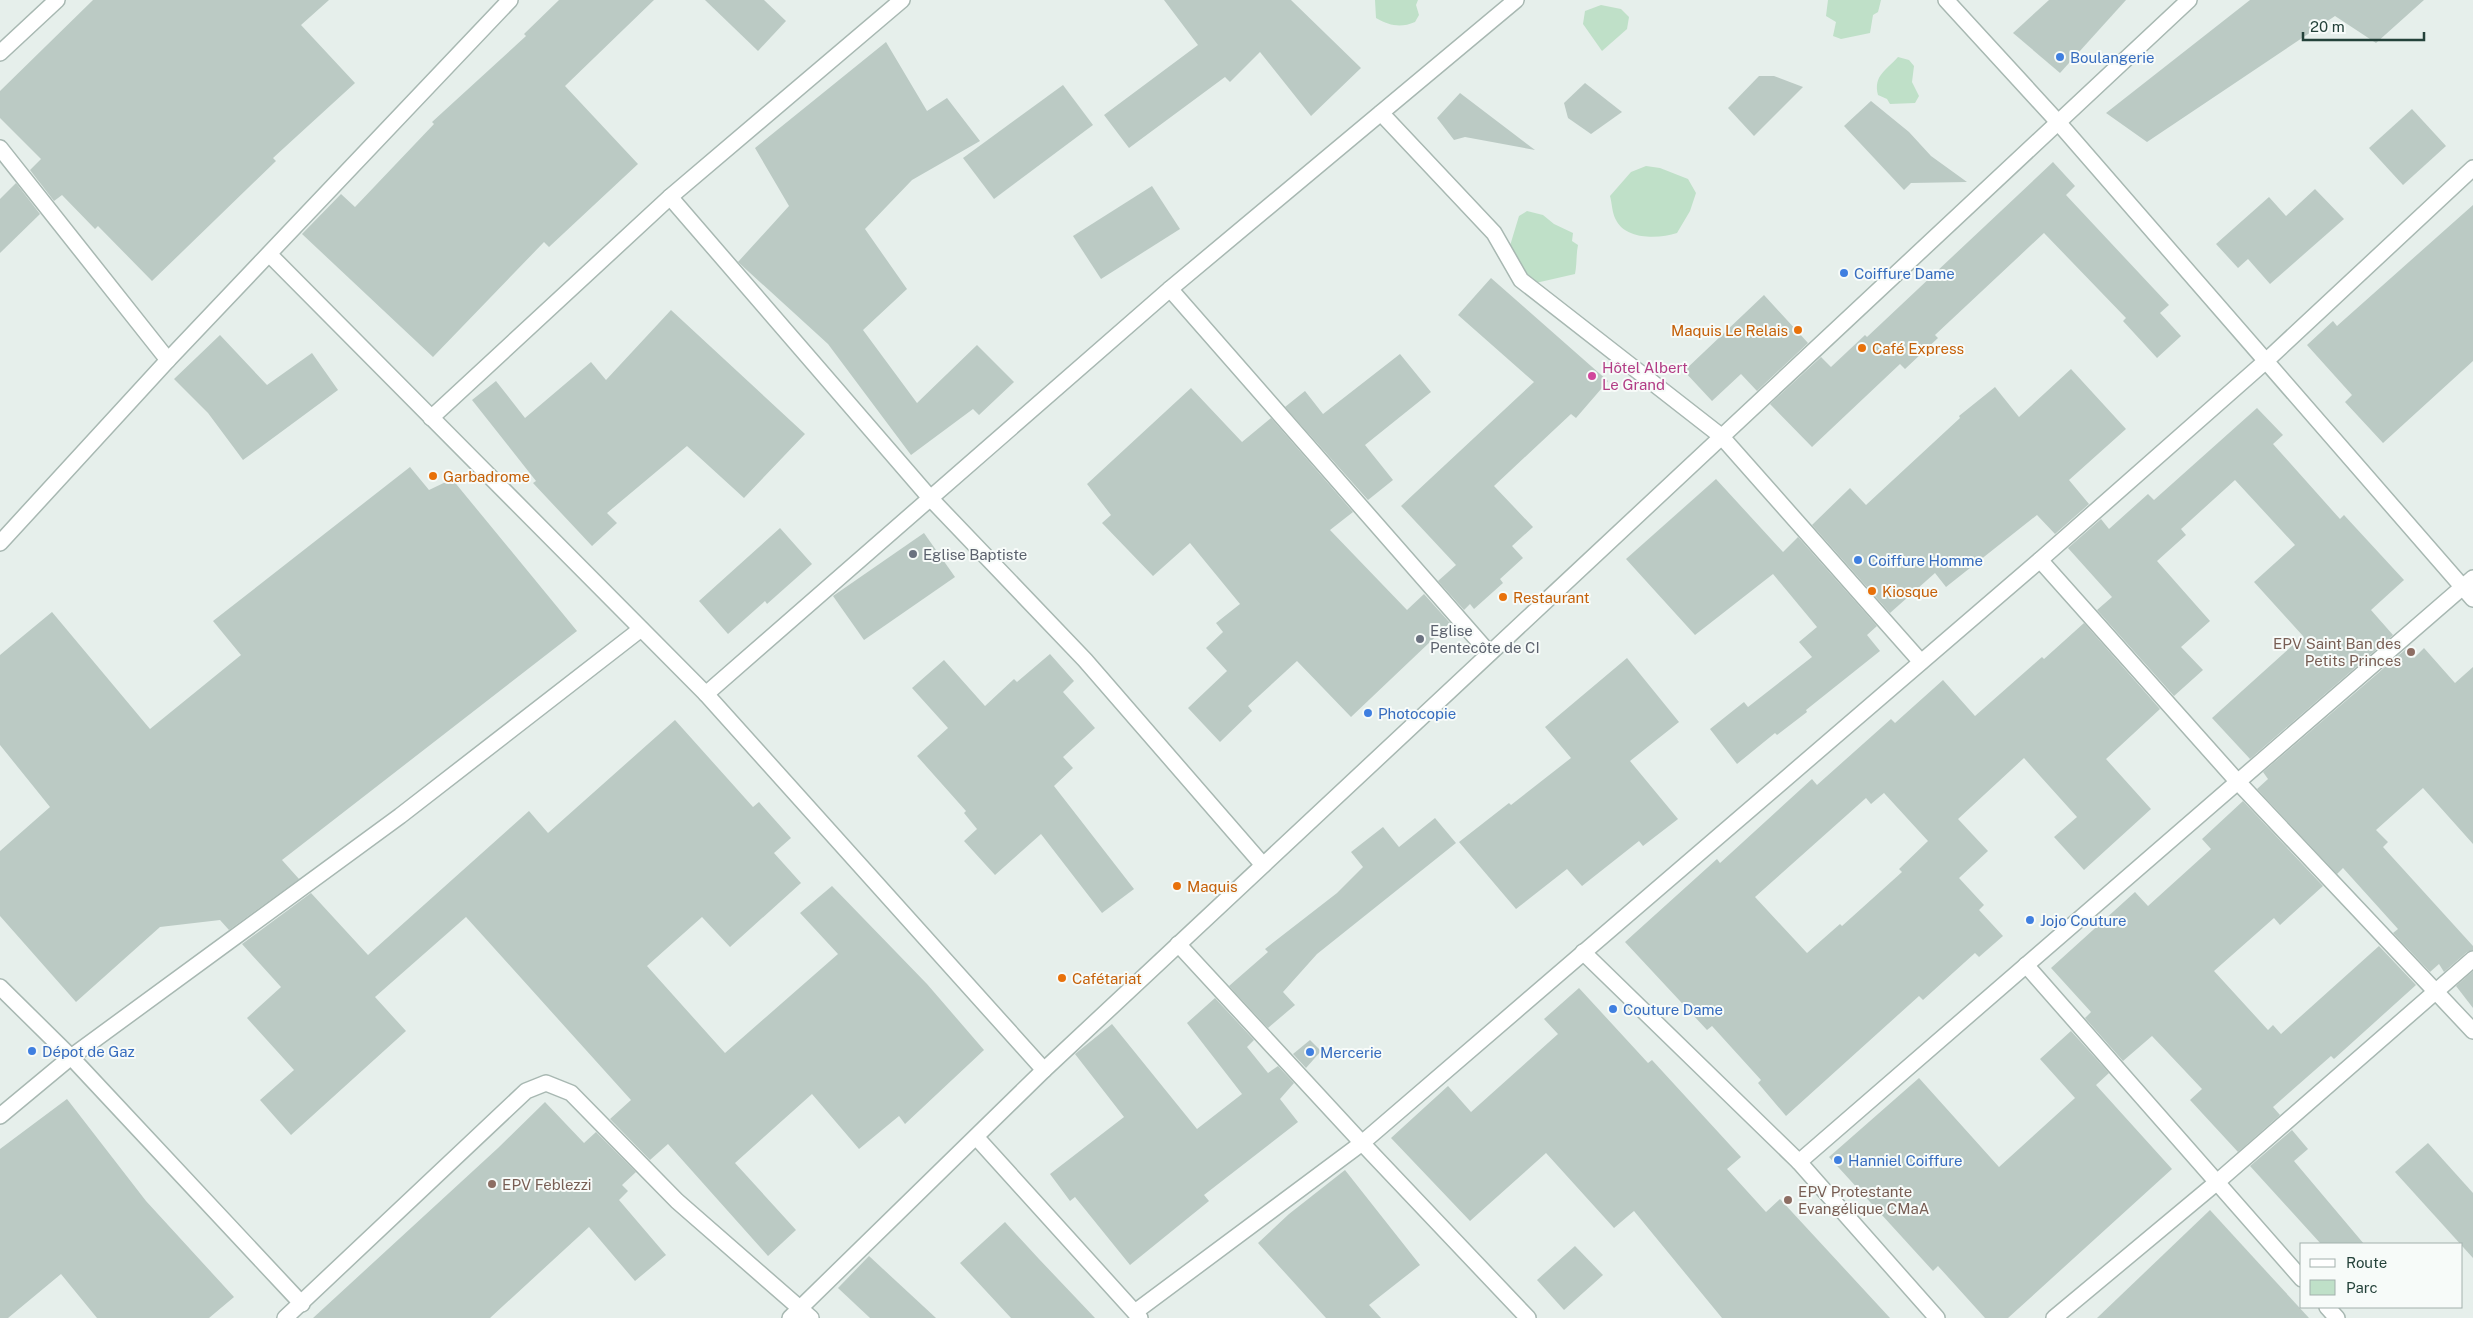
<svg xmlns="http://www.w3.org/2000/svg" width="2473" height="1318" font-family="'Public Sans',sans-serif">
  <rect width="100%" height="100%" fill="#e6efeb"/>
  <!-- green -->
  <g fill="#bfe0c8">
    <path d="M1375,0H1418L1416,5L1419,15L1415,22C1401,28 1390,26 1376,18Z"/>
    <polygon points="1828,0 1881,0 1878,12 1873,15 1870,33 1841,39 1833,36 1836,22 1826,16"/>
    <polygon points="1601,5 1621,9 1629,17 1627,29 1602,51 1583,24 1585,11"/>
    <path d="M1898,57L1909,60L1914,66L1912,82L1919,96L1915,103L1890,104L1887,99L1878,95C1873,75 1887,70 1898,57Z"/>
    <path d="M1646,166L1660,168L1688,179L1696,193L1690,211L1677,233C1659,239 1626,240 1616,220C1612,213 1612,203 1610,196L1631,172Z"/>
    <path d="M1527,211L1543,215L1554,224L1573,233L1572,241L1578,245C1576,255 1577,264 1575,274L1540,282H1530L1509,249L1519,216Z"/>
  </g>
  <!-- building -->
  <g fill="#bbcac4" fill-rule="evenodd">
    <polygon points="93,0 329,0 301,25 355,83 273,158 276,161 152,281 98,226 95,229 62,195 54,201 30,170 41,159 0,118 0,91"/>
    <polygon points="559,0 654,0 565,86 638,164 549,247 544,242 433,357 302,234 341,194 355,207 434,124 432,122 526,36 524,34"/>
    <polygon points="705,0 764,0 786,21 758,51"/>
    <polygon points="1164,0 1291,0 1361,68 1311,116 1260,52 1230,82 1225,77 1129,148 1104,115 1198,45"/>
    <polygon points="2049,0 2126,0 2060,73 2013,33"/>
    <polygon points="2250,0 2424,0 2376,43 2335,16 2147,142 2106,113"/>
    <polygon points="886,42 927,111 947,98 980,141 912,180 865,229 907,289 863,330 917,403 977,345 1014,382 979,415 973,409 911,455 828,344 738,262 789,206 755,148"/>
    <polygon points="1759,76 1774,76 1803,87 1754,136 1728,108"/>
    <polygon points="1585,83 1622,112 1591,134 1568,118 1564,103"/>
    <polygon points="1063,85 1093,125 994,199 963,158"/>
    <polygon points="1460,93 1535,150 1465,137 1454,140 1437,118"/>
    <polygon points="1871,101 1909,132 1931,156 1967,182 1911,183 1904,190 1844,126"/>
    <polygon points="2412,109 2446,146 2403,185 2369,148"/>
    <polygon points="2053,162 2075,186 2066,195 2169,305 2160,313 2181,336 2157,358 2123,321 2126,318 2044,233 1935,335 1938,338 1905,369 1900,364 1812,447 1770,404 1821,357 1831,367 1865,335 1867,337"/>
    <polygon points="16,183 40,214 0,253 0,199"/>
    <polygon points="1152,186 1180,229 1101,279 1073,236"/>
    <polygon points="2315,189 2344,219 2270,284 2248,259 2238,268 2216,244 2269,197 2286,216"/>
    <polygon points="2473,205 2473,361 2383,443 2345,402 2352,395 2307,345 2333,321 2337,326"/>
    <polygon points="1491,278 1608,381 1576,418 1571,414 1494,486 1533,527 1512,546 1523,558 1500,579 1503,583 1474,609 1470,604 1464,610 1438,581 1456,565 1401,506 1534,382 1458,315"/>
    <polygon points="1764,295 1808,343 1757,391 1741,374 1712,401 1684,371"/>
    <polygon points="671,310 805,434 744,498 687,446 607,513 617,523 592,546 533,483 536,481 472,400 496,381 525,418 591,362 606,380"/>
    <polygon points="220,335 267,385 312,353 338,390 243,460 208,413 174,379"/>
    <polygon points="1400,354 1431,392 1365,445 1393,480 1368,500 1285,407 1305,391 1323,414"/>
    <polygon points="2071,369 2126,429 2069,480 2089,504 2055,534 2037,515 1946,587 1935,573 1890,613 1812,525 1850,488 1866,505 1960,418 1959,416 1995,387 2019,417"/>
    <polygon points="1191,388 1242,442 1271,418 1353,512 1330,530 1407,610 1424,594 1450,623 1351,717 1297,661 1248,706 1252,711 1220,742 1188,708 1227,671 1206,648 1223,632 1216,623 1240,604 1190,543 1153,576 1102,523 1111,515 1087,484"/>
    <polygon points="2257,408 2283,435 2273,444 2340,519 2344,515 2404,580 2371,610 2393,635 2250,759 2212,718 2303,636 2254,582 2295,545 2235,480 2181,529 2186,535 2157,561 2210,621 2181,647 2203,670 2174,696 2097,610 2112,597 2068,548 2101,519 2109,529 2148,494 2154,500"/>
    <polygon points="410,467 429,490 452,479 577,631 282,860 299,879 229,930 220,920 160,927 76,1002 0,916 0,851 50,807 0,745 0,655 52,612 150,729 241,655 213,621"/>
    <polygon points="1716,479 1783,552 1798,537 1877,626 1867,635 1880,651 1806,710 1807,712 1777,735 1775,733 1737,764 1710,729 1744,702 1748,707 1812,657 1799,642 1817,627 1773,574 1695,635 1626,559"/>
    <polygon points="780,528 812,564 767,604 765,601 728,634 699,601"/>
    <polygon points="924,533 955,577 864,640 833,596"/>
    <path d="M2084,623L2160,709L2106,759L2151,809L2084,870L2054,837L2077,817L2024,758L1958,819L1988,851L1959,878L1984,905L1979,910L2003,936L1979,957L1975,953L1923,1000L1919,996L1786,1116L1758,1083L1761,1080L1712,1026L1707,1030L1625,942L1717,859L1720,863L1812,779L1817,785L1891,719L1895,723L1943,680L1975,716L2042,657L2044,659ZM1884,793L1928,841L1899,869L1902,872L1842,926L1840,924L1807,953L1755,897L1866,798L1871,804Z"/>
    <polygon points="2424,648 2455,683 2473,667 2473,844 2423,788 2376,830 2388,842 2383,847 2473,946 2473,950 2467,952 2444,972 2439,964 2430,972 2393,933 2398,929 2343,868 2337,874 2257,789 2268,779 2263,772 2406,649 2414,658"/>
    <polygon points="1050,654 1074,681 1063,692 1095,728 1063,757 1073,768 1054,786 1134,889 1102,913 1041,834 995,875 964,841 977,829 964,813 966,811 917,756 948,728 912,688 944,660 985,706 1014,679 1017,682"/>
    <polygon points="1627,658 1679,722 1630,761 1678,819 1643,846 1639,841 1582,886 1567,869 1516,909 1459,842 1509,803 1511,805 1571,758 1545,727"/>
    <polygon points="675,720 753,807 759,802 791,838 774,853 801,883 730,947 702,917 647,966 725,1053 838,954 800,913 832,886 927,984 984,1050 905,1124 899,1116 859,1149 812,1094 735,1163 796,1230 768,1256 668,1144 650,1160 610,1119 631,1100 466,917 375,997 406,1031 291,1135 260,1100 294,1070 247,1018 281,987 242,944 311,893 368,955 529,811 548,833"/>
    <polygon points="2243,801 2323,886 2280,925 2274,918 2214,971 2268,1030 2273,1025 2281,1034 2379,946 2416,985 2334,1059 2331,1056 2273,1107 2280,1115 2238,1152 2190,1100 2202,1089 2152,1036 2123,1061 2085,1018 2091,1012 2051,968 2135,892 2148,906 2211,849 2202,839"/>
    <polygon points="1435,818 1456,843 1317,954 1283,992 1295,1005 1268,1028 1229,986 1268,952 1265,949 1337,893 1363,867 1351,852 1383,827 1399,847"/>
    <polygon points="2473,971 2473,1008 2456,986"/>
    <polygon points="1579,988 1648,1063 1652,1060 1741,1157 1727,1169 1766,1212 1780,1199 1890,1318 1722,1318 1634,1211 1614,1228 1546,1153 1470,1221 1391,1138 1448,1086 1471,1112 1558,1034 1544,1019"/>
    <polygon points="1215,998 1254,1040 1247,1047 1268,1073 1278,1066 1294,1083 1280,1099 1298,1122 1204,1195 1209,1201 1130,1265 1075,1197 1070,1201 1050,1174 1124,1117 1075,1054 1112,1024 1197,1129 1242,1094 1187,1023"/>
    <polygon points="2071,1031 2109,1073 2096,1085 2172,1169 2008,1318 1985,1318 1938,1266 1933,1271 1829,1157 1919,1078 1999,1167 2075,1098 2040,1059"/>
    <polygon points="1310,1040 1321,1051 1306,1068 1293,1054"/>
    <polygon points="67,1099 146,1201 234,1297 209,1318 97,1318 61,1274 8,1318 0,1318 0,1149"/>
    <polygon points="545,1102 584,1143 596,1132 636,1172 622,1185 628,1191 619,1200 666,1255 635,1281 589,1227 490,1318 313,1318 498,1148"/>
    <polygon points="2292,1130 2308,1149 2294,1161 2364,1244 2321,1244 2250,1166"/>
    <polygon points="2428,1143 2473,1193 2473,1258 2395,1172"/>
    <polygon points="1345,1170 1420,1265 1369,1305 1381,1318 1326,1318 1258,1243 1289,1214"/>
    <polygon points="2210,1210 2309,1318 2097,1318"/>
    <polygon points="1005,1222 1039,1259 1095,1318 1011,1318 960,1263"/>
    <polygon points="1575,1246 1603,1275 1564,1310 1537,1280"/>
    <polygon points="869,1256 936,1318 870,1318 838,1288"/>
  </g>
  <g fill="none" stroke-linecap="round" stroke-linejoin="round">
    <defs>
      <g id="street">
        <polyline points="1946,0 2057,121 2473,599"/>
        <polyline points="0,53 57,0"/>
        <polyline points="1381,113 1494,233 1521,280 1721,436 1921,662"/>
        <polyline points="0,148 168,360"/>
        <polyline points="670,197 931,499 1085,660 1263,865"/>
        <polyline points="270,255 706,694 1044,1070"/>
        <polyline points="1170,289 1489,653"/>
        <polyline points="431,418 670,197 902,0"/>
        <polyline points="0,543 168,360 510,0"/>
        <polyline points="2040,560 2237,781 2473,1031"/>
        <polyline points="706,694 1170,289 1516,0"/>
        <polyline points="1178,944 1362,1143 1528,1318"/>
        <polyline points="1583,952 1799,1162 1937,1318"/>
        <polyline points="2026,965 2302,1279"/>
        <polyline points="0,987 71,1057 302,1304"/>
        <polyline points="0,1116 71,1057 400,816 641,629"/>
        <polyline points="977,1138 1140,1318"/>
        <polyline points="1799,1162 2473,578"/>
        <polyline points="2327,1307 2337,1318"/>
        <polyline points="1135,1312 1362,1143 2040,560 2267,360 2473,168"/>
        <polyline points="285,1318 526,1091 546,1083 571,1093 677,1201 811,1318"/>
        <polyline points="790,1318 1044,1070 2189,0"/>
        <polyline points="2054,1318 2216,1183 2473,959"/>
      </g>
    </defs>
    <!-- street casing -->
    <use href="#street" stroke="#a8b8b2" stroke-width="18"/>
    <!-- street -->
    <use href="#street" stroke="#fff" stroke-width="15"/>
  </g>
  <!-- markers -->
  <g fill="#3f7fe0" stroke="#f7fbf9" stroke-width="2">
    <circle cx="2060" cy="57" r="5"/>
    <circle cx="1844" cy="273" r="5"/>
    <circle cx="1858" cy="560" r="5"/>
    <circle cx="1368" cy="713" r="5"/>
    <circle cx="2030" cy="920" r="5"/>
    <circle cx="1613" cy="1009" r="5"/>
    <circle cx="32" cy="1051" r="5"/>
    <circle cx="1310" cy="1052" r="5"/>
    <circle cx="1838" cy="1160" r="5"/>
  </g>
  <g fill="#e8710a" stroke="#f7fbf9" stroke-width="2">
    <circle cx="1798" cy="330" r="5"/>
    <circle cx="1862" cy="348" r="5"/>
    <circle cx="433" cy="476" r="5"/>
    <circle cx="1872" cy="591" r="5"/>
    <circle cx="1503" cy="597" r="5"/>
    <circle cx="1177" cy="886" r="5"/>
    <circle cx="1062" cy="978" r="5"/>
  </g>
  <circle fill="#d1479c" stroke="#f7fbf9" stroke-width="2" cx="1592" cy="376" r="5"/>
  <g fill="#6b7280" stroke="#f7fbf9" stroke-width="2">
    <circle cx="913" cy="554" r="5"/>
    <circle cx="1420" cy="639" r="5"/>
  </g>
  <g fill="#8d6e63" stroke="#f7fbf9" stroke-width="2">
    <circle cx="2411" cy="652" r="5"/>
    <circle cx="492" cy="1184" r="5"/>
    <circle cx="1788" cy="1200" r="5"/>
  </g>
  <g text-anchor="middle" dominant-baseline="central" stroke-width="4" stroke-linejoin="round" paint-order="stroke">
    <!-- shop labels -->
    <g font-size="15" fill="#366cbe" stroke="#f7fbf9" text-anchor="start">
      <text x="2070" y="57">Boulangerie</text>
      <text x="1854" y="273">Coiffure Dame</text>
      <text x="1868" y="560">Coiffure Homme</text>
      <text x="1378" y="713">Photocopie</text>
      <text x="2040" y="920">Jojo Couture</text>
      <text x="1623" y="1009">Couture Dame</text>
      <text x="42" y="1051">Dépot de Gaz</text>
      <text x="1320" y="1052">Mercerie</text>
      <text x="1848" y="1160">Hanniel Coiffure</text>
    </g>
    <!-- food labels -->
    <g font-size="15" fill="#c56008" stroke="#f7fbf9" text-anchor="start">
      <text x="1788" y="330" text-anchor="end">Maquis Le Relais</text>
      <text x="1872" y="348">Café Express</text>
      <text x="443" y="476">Garbadrome</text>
      <text x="1882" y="591">Kiosque</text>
      <text x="1513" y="597">Restaurant</text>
      <text x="1187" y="886">Maquis</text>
      <text x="1072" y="978">Cafétariat</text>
    </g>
    <!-- hotel labels -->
    <g font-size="15" fill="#b23c85" stroke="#f7fbf9" text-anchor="start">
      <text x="1602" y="367">Hôtel Albert<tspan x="1602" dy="17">Le Grand</tspan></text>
    </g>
    <!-- worship labels -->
    <g font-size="15" fill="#5b616d" stroke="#f7fbf9" text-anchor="start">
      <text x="923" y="554">Eglise Baptiste</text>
      <text x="1430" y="630">Eglise<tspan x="1430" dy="17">Pentecôte de CI</tspan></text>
    </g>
    <!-- education labels -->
    <g font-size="15" fill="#785e54" stroke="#f7fbf9" text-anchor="start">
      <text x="2401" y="643" text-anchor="end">EPV Saint Ban des<tspan x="2401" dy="17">Petits Princes</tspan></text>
      <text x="502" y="1184">EPV Feblezzi</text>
      <text x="1798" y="1191">EPV Protestante<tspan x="1798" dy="17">Evangélique CMaA</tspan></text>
    </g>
  </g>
  <!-- legend -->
  <rect x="2300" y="1243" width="162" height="65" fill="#f7fbf9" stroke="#a3b1ad"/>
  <rect x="2310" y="1259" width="25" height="8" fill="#ffffff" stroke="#a3b1ad"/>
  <text x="2346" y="1268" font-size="15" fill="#24423a">Route</text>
  <rect x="2310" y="1280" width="25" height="15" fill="#bfe0c8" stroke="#a3b1ad"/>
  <text x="2346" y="1293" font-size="15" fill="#24423a">Parc</text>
  <!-- scale -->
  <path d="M2303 32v8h121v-8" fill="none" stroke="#24423a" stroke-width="2.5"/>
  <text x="2310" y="32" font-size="15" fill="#24423a" stroke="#f7fbf9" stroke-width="4" paint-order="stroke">20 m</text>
</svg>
